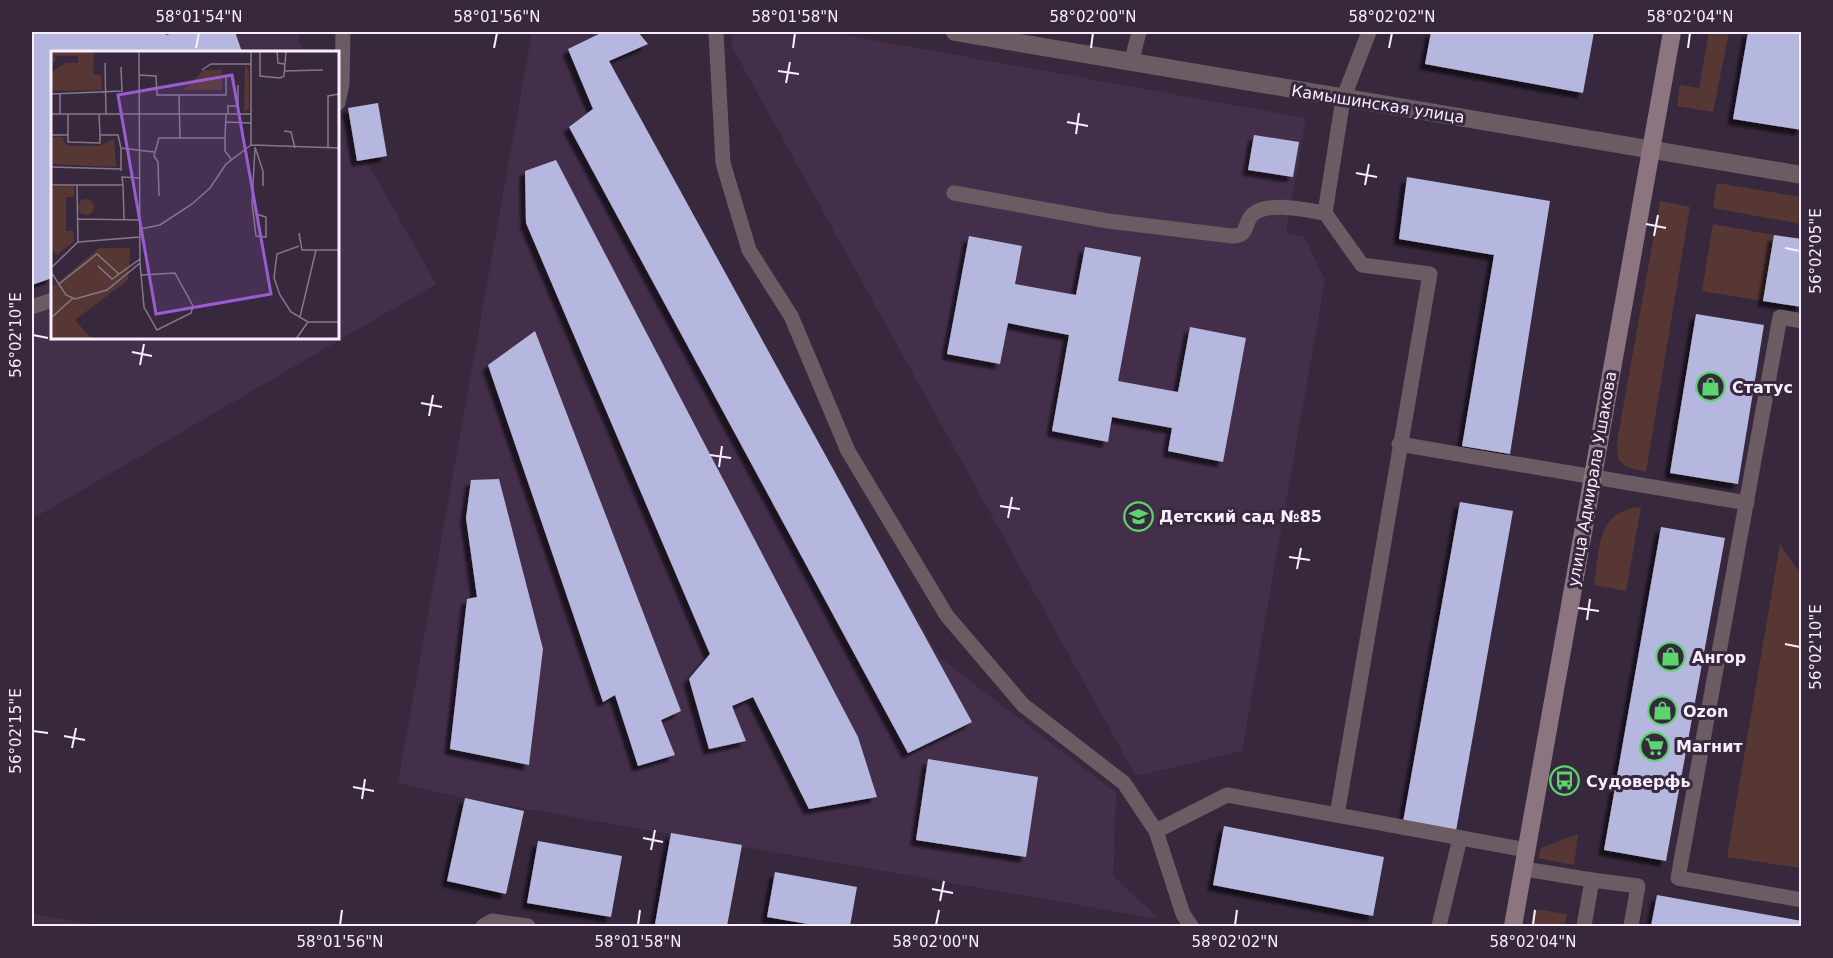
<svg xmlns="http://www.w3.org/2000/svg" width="1833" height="958" font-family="'DejaVu Sans',sans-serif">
  <defs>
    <filter id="shadow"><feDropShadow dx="-5.5" dy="5.5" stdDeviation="1.5" flood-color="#0009"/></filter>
  </defs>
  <rect width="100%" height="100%" fill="#38283e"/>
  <!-- built -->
  <g fill="#442f4b">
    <polygon points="32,32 300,32 298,42 304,52 52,52 52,338 338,338 338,111 436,284 32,519"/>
    <polygon points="532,32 638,32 648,44 609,62 771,367 940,658 1116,793 1113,876 1159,919 465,798 398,783"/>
    <polygon points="733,32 828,32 1306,118 1286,232 1304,237 1325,280 1242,751 1136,776 731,45"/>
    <polygon points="32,914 101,926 32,926"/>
  </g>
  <!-- green -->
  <g fill="#573733">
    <polygon points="1709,32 1729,32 1713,112 1677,106 1680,85 1699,88"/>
    <polygon points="1717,183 1801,197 1801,224 1713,208"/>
    <polygon points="1660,201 1690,207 1646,472 1627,467 1618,459 1617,442"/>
    <polygon points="1713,224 1774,235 1763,301 1702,291"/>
    <path d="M1641,507L1626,591L1594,585C1600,549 1596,510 1641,507Z"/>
    <polygon points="1780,544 1801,575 1801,868 1727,857"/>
    <polygon points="1578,834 1574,865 1538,858 1541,848"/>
    <polygon points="1533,909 1567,914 1565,926 1531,926"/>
  </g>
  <!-- building -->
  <g fill="#b6b7de" filter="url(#shadow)">
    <polygon points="32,32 165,32 166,35 177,32 235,32 242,52 52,52 52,278 32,285"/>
    <polygon points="603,32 638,32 648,44 609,61 972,722 908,753 569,127 593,109 568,49"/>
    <polygon points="1431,32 1594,32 1583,93 1425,64"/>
    <polygon points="1748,32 1802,32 1802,130 1733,119"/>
    <polygon points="378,103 387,156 357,161 348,108"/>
    <polygon points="1254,135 1299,142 1293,177 1248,170"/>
    <polygon points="556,160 858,737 877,797 809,809 753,697 732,706 746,741 709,749 689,679 710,654 526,223 525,171"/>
    <polygon points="1407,177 1550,201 1510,454 1462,446 1494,255 1399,239"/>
    <polygon points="1774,235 1802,239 1802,307 1763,301"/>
    <polygon points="969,236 1022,246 1015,284 1076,295 1085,247 1141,257 1118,381 1178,392 1190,327 1246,338 1223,462 1168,451 1172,428 1112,417 1108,442 1052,431 1069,335 1008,323 1000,364 947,354"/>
    <polygon points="1696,314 1764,325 1738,484 1670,473"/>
    <polygon points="535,331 681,711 661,720 675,755 638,766 615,695 603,702 488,365"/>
    <polygon points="499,479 543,649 529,765 450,749 467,599 477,597 466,518 471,480"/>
    <polygon points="1460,502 1513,511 1456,831 1403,822"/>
    <polygon points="1661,527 1725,538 1666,861 1604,850"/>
    <polygon points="928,759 1038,777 1026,857 916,840"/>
    <polygon points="465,798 524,811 506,894 447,881"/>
    <polygon points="1224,826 1384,857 1373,916 1213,885"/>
    <polygon points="671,833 742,845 727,926 672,926 655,924"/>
    <polygon points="538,841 622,856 611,917 527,903"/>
    <polygon points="775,872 857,887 850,926 819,926 767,917"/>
    <polygon points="1657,895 1802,921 1802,926 1651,926"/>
  </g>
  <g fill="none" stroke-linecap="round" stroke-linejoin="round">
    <!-- lane -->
    <g stroke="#6a5c62" stroke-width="15">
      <polyline points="716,32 723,163 749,250 791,316 848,451 947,616 1023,705 1124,783 1156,831 1183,914 1191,926"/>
      <polyline points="1131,63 1139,32"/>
      <polyline points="338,103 342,84 343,32"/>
      <path d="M954,193L1108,221L1232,236C1250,236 1243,223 1253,214C1269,201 1306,210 1325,213L1362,265L1430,274L1337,815L1527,850"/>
      <polyline points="1325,213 1343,99 1369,32"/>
      <polyline points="32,307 52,300"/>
      <polyline points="1802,321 1780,317 1678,878 1802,900"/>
      <polyline points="1399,444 1747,503"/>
      <polyline points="1156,831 1227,795 1337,815"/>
      <polyline points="1524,869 1592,880 1584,926"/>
      <polyline points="1592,880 1638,886 1631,926"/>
      <polyline points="483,926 492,921 528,926"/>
      <polyline points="1439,926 1460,838"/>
    </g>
    <!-- street -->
    <polyline stroke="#6a5c62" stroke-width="18" points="955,32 1802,175"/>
    <!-- secondary -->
    <polyline stroke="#8b757e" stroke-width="18" points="1513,926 1672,32"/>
  </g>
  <!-- ticks -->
  <path fill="none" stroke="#f9eefd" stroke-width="2" d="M196,48L199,33M494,48L497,33M793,48L795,33M1091,48L1093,33M1389,48L1392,33M1688,48L1690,33M778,71L799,74M786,83L790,62M1067,122L1088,126M1076,134L1079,113M1356,173L1377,177M1365,185L1369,164M1646,224L1666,228M1654,236L1658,215M1785,248L1800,251M33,335L48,338M132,352L152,356M140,365L144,344M421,403L442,407M429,416L433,395M710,455L731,458M719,467L722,446M1000,506L1020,509M1008,518L1012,497M1289,557L1310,560M1297,569L1301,548M1578,608L1599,611M1587,620L1590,599M1785,644L1800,647M33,731L48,733M64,736L85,740M72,748L76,728M353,787L374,791M362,799L365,779M643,838L663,842M651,850L655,830M932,889L953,893M940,901L944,881M340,925L342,910M638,925L640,910M936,925L939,910M1235,925L1237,910M1533,925L1535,910"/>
  <!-- icons -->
  <defs>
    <symbol id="shop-ring" viewBox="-11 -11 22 22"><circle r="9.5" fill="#38283e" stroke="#5bd56e" stroke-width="1.5"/><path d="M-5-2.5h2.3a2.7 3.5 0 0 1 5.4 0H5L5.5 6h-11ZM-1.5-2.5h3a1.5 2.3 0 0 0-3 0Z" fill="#5bd56e"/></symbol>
    <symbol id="school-ring" viewBox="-11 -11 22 22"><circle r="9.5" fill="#38283e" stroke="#5bd56e" stroke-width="1.5"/><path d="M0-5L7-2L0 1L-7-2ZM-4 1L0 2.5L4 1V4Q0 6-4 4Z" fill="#5bd56e"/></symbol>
    <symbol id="supermarket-ring" viewBox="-11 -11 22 22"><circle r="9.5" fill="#38283e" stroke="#5bd56e" stroke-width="1.5"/><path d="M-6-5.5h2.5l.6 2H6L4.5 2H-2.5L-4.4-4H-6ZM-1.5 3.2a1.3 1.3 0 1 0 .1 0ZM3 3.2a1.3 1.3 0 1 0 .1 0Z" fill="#5bd56e"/></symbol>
    <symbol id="bus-ring" viewBox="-11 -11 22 22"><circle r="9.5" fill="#38283e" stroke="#5bd56e" stroke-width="1.5"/><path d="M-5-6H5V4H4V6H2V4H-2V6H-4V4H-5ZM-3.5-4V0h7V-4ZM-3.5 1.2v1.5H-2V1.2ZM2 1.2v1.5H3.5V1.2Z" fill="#5bd56e"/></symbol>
  </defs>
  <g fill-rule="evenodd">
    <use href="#shop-ring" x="1694" y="370" width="33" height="33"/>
    <use href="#school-ring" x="1122" y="500" width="33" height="33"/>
    <use href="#shop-ring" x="1654" y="640" width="33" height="33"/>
    <use href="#shop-ring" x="1646" y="694" width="33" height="33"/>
    <use href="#supermarket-ring" x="1638" y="730" width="33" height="33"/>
    <use href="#bus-ring" x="1548" y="764" width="33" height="33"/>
  </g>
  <g text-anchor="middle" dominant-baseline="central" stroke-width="6" stroke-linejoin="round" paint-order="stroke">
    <!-- street labels -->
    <g font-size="16" fill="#f9eefd" stroke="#38283e">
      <text transform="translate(1378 104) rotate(9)">Камышинская улица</text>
      <text transform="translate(1592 479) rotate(-80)">улица Адмирала Ушакова</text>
    </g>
    <!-- poi labels -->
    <g font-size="16" font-weight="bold" fill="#f9eefd" stroke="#38283e" text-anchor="start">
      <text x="1732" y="387">Статус</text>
      <text x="1159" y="516">Детский сад №85</text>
      <text x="1692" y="657">Ангор</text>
      <text x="1683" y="711">Ozon</text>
      <text x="1676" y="746">Магнит</text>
      <text x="1586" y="781">Судоверфь</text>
    </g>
  </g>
  <!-- overview -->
  <g transform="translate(51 51)">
    <rect width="288" height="288" fill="#38283e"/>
    <path d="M0,0H59L43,1L42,23L50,24L51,39L0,40L1,21L15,12H27V5H4V11L0,12ZM194,14L198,20V58L193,61ZM153,19H171V39H133ZM0,86H11L14,93L21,95H48L63,88L65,116L0,113ZM23,135V146H15V180H22L23,190L6,204L0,197V136ZM27 156a8 8 0 1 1 16 0a8 8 0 1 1-16 0ZM48,197H79L77,229L24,269L41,288H0V237Z" fill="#573733"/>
    <path fill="none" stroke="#85778a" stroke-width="1.5" d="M88,0L89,212L93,256L106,279L140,262L142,255L124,222L90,224M200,0V94M209,0V25L229,27L233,25L235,0M226,0L227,12L233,13M54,12L55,63M151,19L160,13H200M233,20L272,19M88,24L105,25L106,44H175V26M0,43L71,40L70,16M9,43V63M128,44L129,87M0,63H200M17,63V84M48,63L49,84M177,63V55H187V34M174,71L200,72M233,80L240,81L244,97M0,84H17V91L49,92V84H67L70,97L103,101M174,87V100L180,108M204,96L212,120V135M70,97V120M204,97L201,152L205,185L215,186V166L205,163M277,97V45L288,43M0,116L70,118M0,134H72L71,126L89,127M26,134L27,191M72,134L73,168M108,145L107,111L103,105L108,87H174L175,63M26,168L89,169M89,178L109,174L141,153L159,137L175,113L200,94L288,97M248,182L251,199H288M248,195L226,203L223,227L229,244L240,261L257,271H288M47,215L61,228L89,208M0,217L27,191L89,186M0,221L15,244L24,248L56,239L89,212M8,233L46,203L68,223M249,266L265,199M0,267L22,247M245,288L257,271"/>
    <path fill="#9a5cce" fill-opacity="0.15" stroke="#9a5cce" stroke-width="3" d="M181,24L220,243L105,263L67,44Z"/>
    <rect width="288" height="288" fill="none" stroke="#f9eefd" stroke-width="3"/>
  </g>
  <!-- border -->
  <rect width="1833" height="958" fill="none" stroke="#38283e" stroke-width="66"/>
  <rect x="33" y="33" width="1767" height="892" fill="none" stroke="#f9eefd" stroke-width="2"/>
  <g font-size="15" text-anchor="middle" fill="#f9eefd">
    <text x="199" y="22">58°01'54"N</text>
    <text x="497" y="22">58°01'56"N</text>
    <text x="795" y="22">58°01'58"N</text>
    <text x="1093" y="22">58°02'00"N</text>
    <text x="1392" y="22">58°02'02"N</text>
    <text x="1690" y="22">58°02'04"N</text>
    <text transform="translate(1816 251) rotate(-90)" y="5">56°02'05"E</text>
    <text transform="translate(16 335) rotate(-90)" y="5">56°02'10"E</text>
    <text transform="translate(1816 647) rotate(-90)" y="5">56°02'10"E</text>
    <text transform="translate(16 731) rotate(-90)" y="5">56°02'15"E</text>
    <text x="340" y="947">58°01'56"N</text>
    <text x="638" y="947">58°01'58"N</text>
    <text x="936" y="947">58°02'00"N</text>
    <text x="1235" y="947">58°02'02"N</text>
    <text x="1533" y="947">58°02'04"N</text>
  </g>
</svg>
